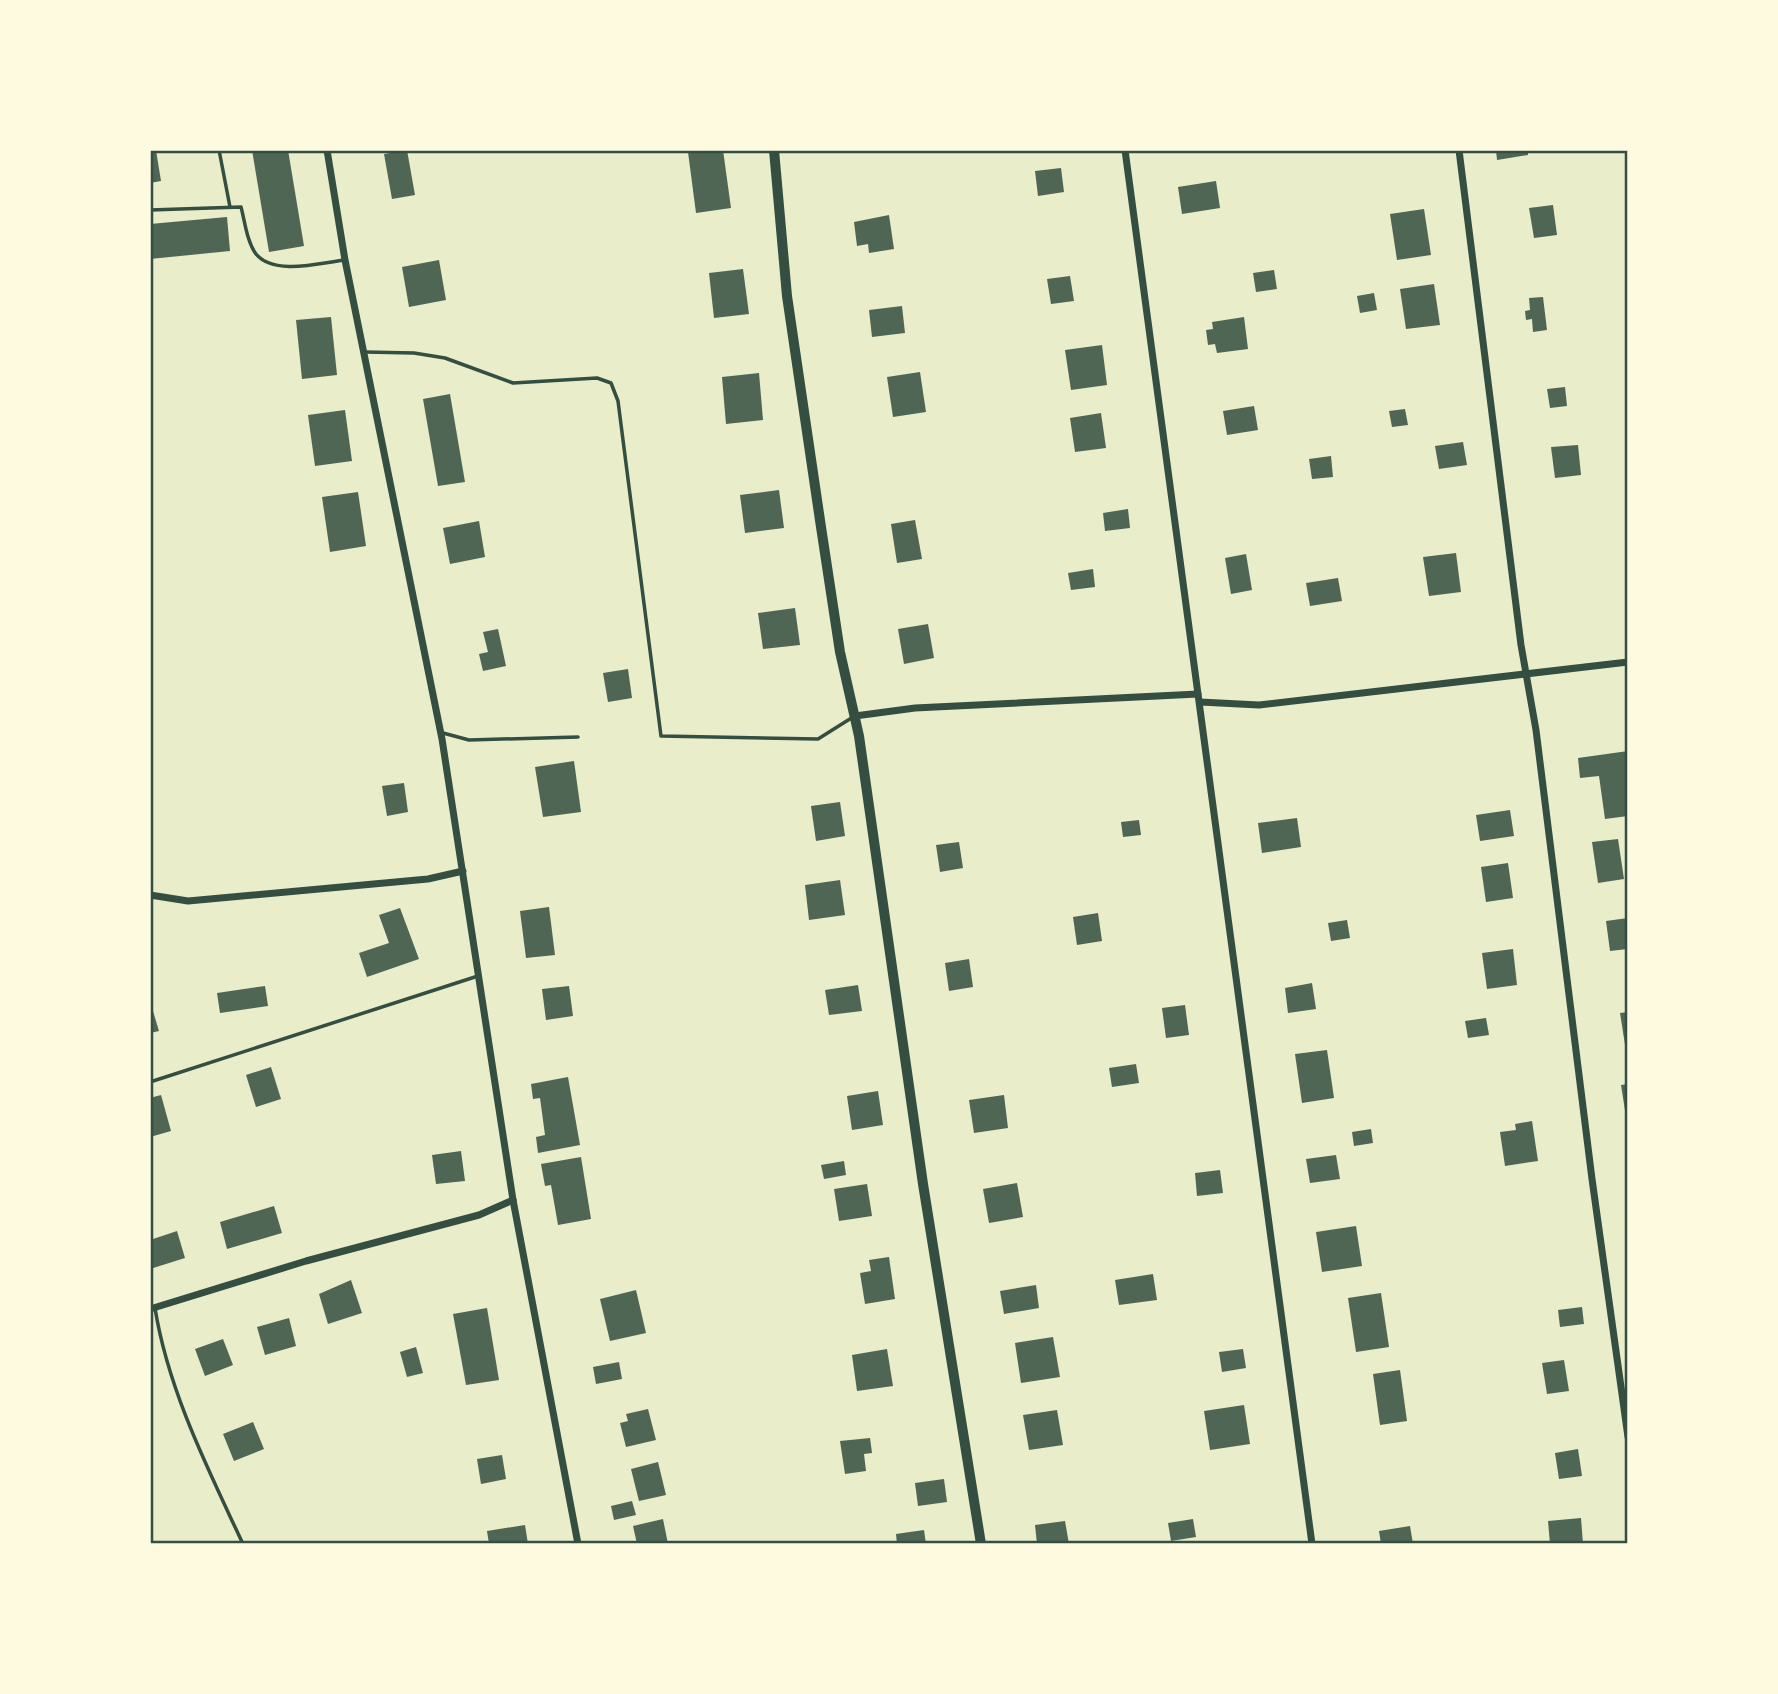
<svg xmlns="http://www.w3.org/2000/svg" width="1778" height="1694" font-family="'Work Sans',sans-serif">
  <rect width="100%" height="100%" fill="#e9edc9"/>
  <!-- building -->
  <g fill="#4f6655">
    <polygon points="150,150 156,150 161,181 150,183"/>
    <polygon points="252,150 288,150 304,246 269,252"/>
    <polygon points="407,150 415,195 392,199 384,154"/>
    <polygon points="723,150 731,208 696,213 688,152"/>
    <polygon points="1496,150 1528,150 1528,155 1497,160"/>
    <polygon points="1061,168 1064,192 1038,196 1035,171"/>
    <polygon points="1216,181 1220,208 1182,214 1178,187"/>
    <polygon points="1553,205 1557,235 1534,238 1529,208"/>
    <polygon points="1424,209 1431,255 1397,260 1390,214"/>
    <polygon points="889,215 894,249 869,253 868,244 857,246 854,222"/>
    <polygon points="227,217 230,251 150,259 150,224"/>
    <polygon points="439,260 446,300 409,307 402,267"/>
    <polygon points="743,269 749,314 714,318 709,273"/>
    <polygon points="1274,270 1277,289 1256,292 1253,273"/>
    <polygon points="1070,276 1074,301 1051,304 1047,279"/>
    <polygon points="1434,284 1440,325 1406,329 1400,289"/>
    <polygon points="1374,293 1377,310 1360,313 1357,296"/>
    <polygon points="1543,297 1547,330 1533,332 1532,319 1526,320 1525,311 1530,310 1529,298"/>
    <polygon points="902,306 905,333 872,337 869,310"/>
    <polygon points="331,317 337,375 302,379 296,320"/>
    <polygon points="1244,317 1248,349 1217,353 1215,344 1208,345 1206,330 1213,329 1212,322"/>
    <polygon points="1102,345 1107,385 1071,390 1065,350"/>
    <polygon points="920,372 926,412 893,417 887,377"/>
    <polygon points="759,373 763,420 726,424 722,377"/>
    <polygon points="1565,387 1567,406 1550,408 1547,389"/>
    <polygon points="450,394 465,482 438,486 423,399"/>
    <polygon points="1254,406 1258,430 1227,435 1223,411"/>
    <polygon points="1405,409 1408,425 1392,427 1389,411"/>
    <polygon points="345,410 352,461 315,466 308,415"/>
    <polygon points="1101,413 1106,448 1075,452 1070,418"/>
    <polygon points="1463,442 1467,465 1439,469 1435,446"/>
    <polygon points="1578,445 1581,475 1555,478 1551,447"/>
    <polygon points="1331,456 1333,477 1312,479 1309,459"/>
    <polygon points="779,490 784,528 745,533 740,495"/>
    <polygon points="358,492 366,546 330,552 322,497"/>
    <polygon points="1128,509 1130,528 1105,531 1103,513"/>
    <polygon points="915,520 922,559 897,563 891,524"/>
    <polygon points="479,521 485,557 450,564 443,528"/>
    <polygon points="1456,553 1461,592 1429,596 1423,557"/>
    <polygon points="1246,554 1252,590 1231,594 1225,558"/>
    <polygon points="1093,569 1095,587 1071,590 1068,573"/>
    <polygon points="1338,578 1342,601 1310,606 1306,583"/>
    <polygon points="795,608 800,645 763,649 758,613"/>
    <polygon points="928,624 934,658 904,664 898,629"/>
    <polygon points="498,629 506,666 483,671 479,654 488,652 483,632"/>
    <polygon points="628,669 632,698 608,702 603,673"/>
    <polygon points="1628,751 1628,816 1605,819 1599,776 1580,778 1578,758"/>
    <polygon points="574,761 581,812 543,817 535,767"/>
    <polygon points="404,783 408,812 387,816 382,786"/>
    <polygon points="840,802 845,836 816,841 811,806"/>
    <polygon points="1510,810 1514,836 1480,841 1476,815"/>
    <polygon points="1297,818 1301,847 1262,853 1258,823"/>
    <polygon points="1139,820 1141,835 1123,837 1121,822"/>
    <polygon points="1618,839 1624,879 1598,883 1592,842"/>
    <polygon points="959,842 963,868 940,872 936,845"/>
    <polygon points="1508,863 1513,898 1486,902 1481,867"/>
    <polygon points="840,880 845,915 809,920 805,885"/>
    <polygon points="549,907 555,955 526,958 520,911"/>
    <polygon points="400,908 419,959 367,977 359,953 389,943 379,915"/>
    <polygon points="1098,913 1102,941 1077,945 1073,917"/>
    <polygon points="1628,918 1628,949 1610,951 1606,921"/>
    <polygon points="1347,920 1350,938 1331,941 1328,923"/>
    <polygon points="1513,949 1517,985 1487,989 1482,953"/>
    <polygon points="969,959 973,987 949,991 945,963"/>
    <polygon points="1312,983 1316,1009 1288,1013 1285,988"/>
    <polygon points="858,985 862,1011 829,1015 825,990"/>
    <polygon points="265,986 268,1006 220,1013 217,993"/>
    <polygon points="569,986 573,1016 546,1020 542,989"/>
    <polygon points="150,1001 159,1031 150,1033"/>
    <polygon points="1185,1005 1189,1035 1166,1038 1162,1008"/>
    <polygon points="1628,1012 1628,1050 1626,1051 1620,1013"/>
    <polygon points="1486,1018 1489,1035 1468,1038 1465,1021"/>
    <polygon points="1327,1050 1334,1098 1302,1103 1295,1054"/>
    <polygon points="1136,1064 1139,1083 1112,1087 1109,1068"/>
    <polygon points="271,1067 281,1099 256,1107 246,1075"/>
    <polygon points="568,1077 580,1145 538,1153 536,1137 545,1135 540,1098 533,1099 531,1084"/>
    <polygon points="1628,1084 1628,1117 1626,1117 1621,1085"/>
    <polygon points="878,1091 883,1125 852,1130 847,1096"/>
    <polygon points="161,1095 171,1131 150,1137 150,1098"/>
    <polygon points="1004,1095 1008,1128 974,1133 969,1100"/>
    <polygon points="1532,1121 1538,1161 1505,1166 1500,1132 1516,1130 1515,1124"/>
    <polygon points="1371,1129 1373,1143 1354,1146 1352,1132"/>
    <polygon points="461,1151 465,1181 436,1184 432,1155"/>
    <polygon points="1336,1155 1340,1179 1310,1183 1306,1159"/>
    <polygon points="581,1157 591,1219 558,1225 551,1185 545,1186 541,1164"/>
    <polygon points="844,1161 846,1175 824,1179 821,1165"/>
    <polygon points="1220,1170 1223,1193 1197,1196 1195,1173"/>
    <polygon points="1017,1183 1023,1217 989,1223 983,1189"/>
    <polygon points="867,1184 872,1216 839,1221 834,1189"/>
    <polygon points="274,1206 282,1233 227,1249 220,1222"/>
    <polygon points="1356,1226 1362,1266 1322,1272 1316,1232"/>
    <polygon points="177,1231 185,1258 150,1269 150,1240"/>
    <polygon points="889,1257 895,1299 865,1304 860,1273 871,1271 869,1260"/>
    <polygon points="1153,1274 1157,1300 1119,1305 1115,1280"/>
    <polygon points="351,1280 362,1313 328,1324 319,1294"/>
    <polygon points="1036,1285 1039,1308 1004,1314 1000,1291"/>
    <polygon points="636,1290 646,1333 610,1341 600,1299"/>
    <polygon points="1381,1293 1389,1347 1356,1352 1348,1298"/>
    <polygon points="1582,1307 1584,1324 1560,1327 1558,1310"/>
    <polygon points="487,1308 499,1380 466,1385 453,1314"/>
    <polygon points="289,1318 296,1346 265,1355 257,1327"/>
    <polygon points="1053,1337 1060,1377 1021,1383 1015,1343"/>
    <polygon points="223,1339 233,1365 205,1376 195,1349"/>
    <polygon points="416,1347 423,1373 407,1377 400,1352"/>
    <polygon points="887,1349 893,1386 857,1391 852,1355"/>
    <polygon points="1243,1349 1246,1368 1222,1372 1219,1352"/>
    <polygon points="1564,1360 1569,1391 1547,1394 1542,1363"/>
    <polygon points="619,1362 622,1379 596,1384 593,1367"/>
    <polygon points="1400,1370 1407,1421 1380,1425 1373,1374"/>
    <polygon points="1244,1405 1250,1444 1210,1450 1204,1411"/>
    <polygon points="648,1409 656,1440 626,1447 620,1423 628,1421 626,1414"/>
    <polygon points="1057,1410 1063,1445 1029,1450 1023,1415"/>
    <polygon points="253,1422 264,1449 234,1461 223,1434"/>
    <polygon points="870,1438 872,1453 864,1454 866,1471 845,1474 840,1441"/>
    <polygon points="1578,1449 1582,1476 1559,1479 1555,1453"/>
    <polygon points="502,1455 506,1479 481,1484 477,1459"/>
    <polygon points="658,1462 666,1495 639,1501 631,1469"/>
    <polygon points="944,1479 947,1502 918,1506 915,1483"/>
    <polygon points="632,1501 636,1515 614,1520 611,1506"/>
    <polygon points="1581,1518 1583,1544 1550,1544 1548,1521"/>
    <polygon points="663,1519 668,1544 637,1544 633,1526"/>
    <polygon points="1193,1519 1196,1537 1171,1541 1168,1523"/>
    <polygon points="1065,1521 1069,1544 1037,1544 1035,1525"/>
    <polygon points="525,1525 528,1544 489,1544 487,1531"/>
    <polygon points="1410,1526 1413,1544 1381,1544 1379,1531"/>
    <polygon points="924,1530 926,1544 897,1544 896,1534"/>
  </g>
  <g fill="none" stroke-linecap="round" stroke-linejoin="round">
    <!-- service -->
    <g stroke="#344e41" stroke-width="3.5">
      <polyline points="219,150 230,207"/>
      <path d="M150,210L241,207C245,222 247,242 256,254C274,276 320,263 345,260"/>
      <polyline points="365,352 414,353 445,358 513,383 597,378 611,383 618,401 661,736 818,739 853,717"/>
      <polyline points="443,733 469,740 578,737"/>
      <polyline points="150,1082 478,976"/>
      <path d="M155,1308C168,1390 208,1469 243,1544"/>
    </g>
    <!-- minor -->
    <g stroke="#344e41" stroke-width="7">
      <polyline points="327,150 345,260 442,739 513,1200 578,1544"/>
      <polyline points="1125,150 1312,1544"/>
      <polyline points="1459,150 1521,645 1536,730 1592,1179 1628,1437"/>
      <polyline points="1200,702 1259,705 1628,662"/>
      <polyline points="855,716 915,708 1198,694"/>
      <polyline points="150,895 188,901 428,879 463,871"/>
      <polyline points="150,1309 306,1261 479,1215 513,1200"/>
    </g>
    <!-- tertiary -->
    <polyline stroke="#344e41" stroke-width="10" points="774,150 787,296 821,527 840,652 859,736 923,1184 981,1544"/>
  </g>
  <!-- border -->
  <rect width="1778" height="1694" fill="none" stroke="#fefae0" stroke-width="304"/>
  <rect x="152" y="152" width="1474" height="1390" fill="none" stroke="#344e41" stroke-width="2.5"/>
</svg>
